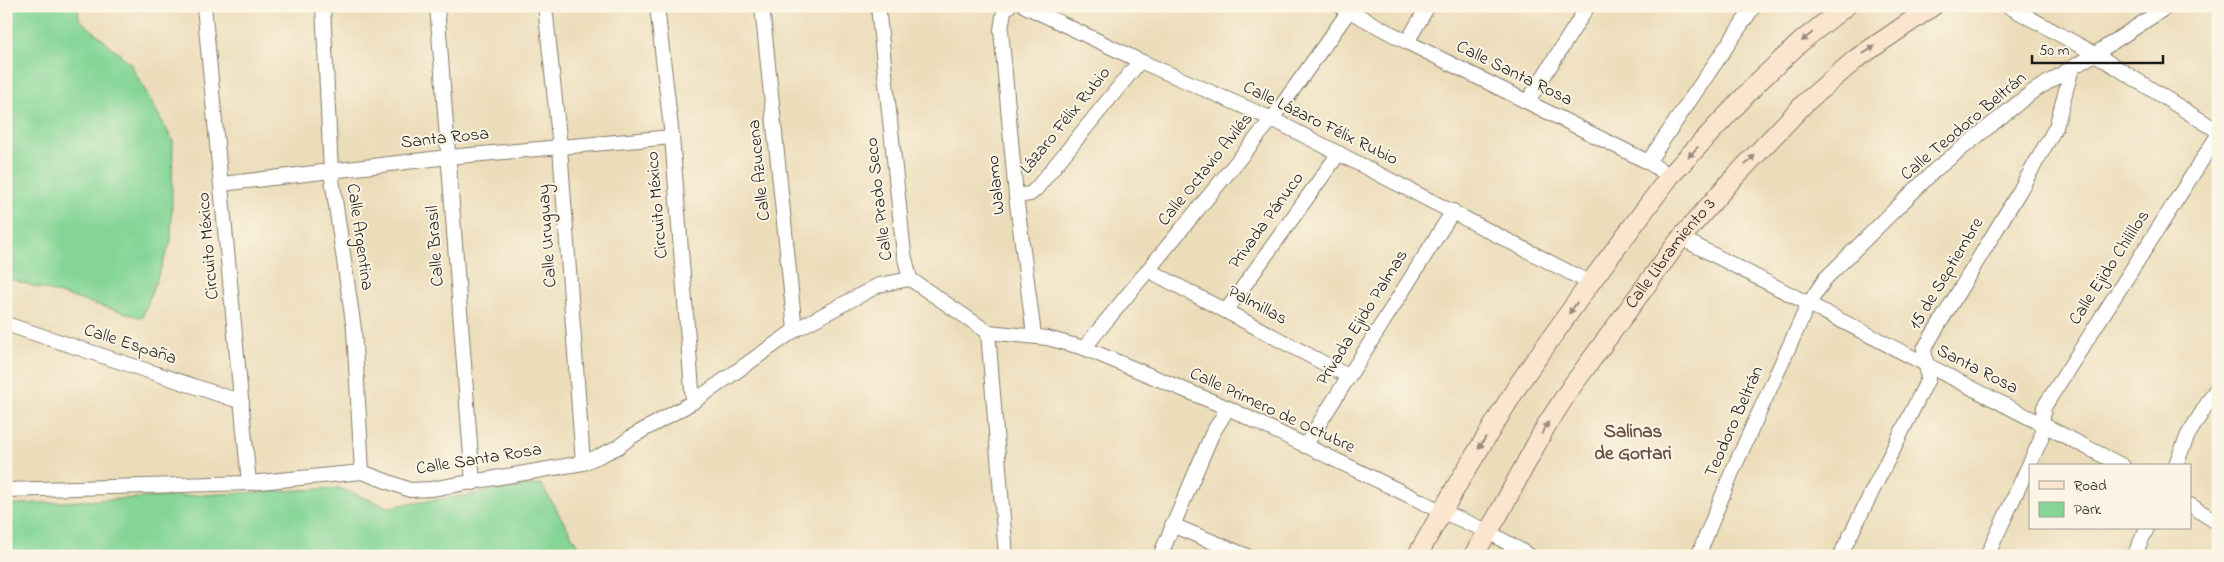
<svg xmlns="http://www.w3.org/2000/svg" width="2224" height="562" font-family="'Indie Flower',sans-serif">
  <rect width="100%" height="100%" fill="#fcf5e5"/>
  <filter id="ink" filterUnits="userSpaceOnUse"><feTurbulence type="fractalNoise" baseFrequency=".02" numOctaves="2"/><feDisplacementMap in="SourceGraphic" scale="10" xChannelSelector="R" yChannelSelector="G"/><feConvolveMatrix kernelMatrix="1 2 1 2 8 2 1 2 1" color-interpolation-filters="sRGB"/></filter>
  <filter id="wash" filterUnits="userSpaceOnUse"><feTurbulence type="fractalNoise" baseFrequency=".0096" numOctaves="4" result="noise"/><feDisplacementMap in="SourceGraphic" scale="20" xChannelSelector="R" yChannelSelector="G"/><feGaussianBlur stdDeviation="1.12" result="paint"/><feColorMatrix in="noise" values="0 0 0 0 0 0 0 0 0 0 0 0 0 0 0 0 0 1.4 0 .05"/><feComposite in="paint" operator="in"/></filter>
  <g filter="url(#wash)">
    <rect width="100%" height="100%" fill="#ecddba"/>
    <!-- green -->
    <g fill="#84d596" stroke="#507859">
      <polygon points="6,6 78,6 79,19 130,63 173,141 171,241 142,318 6,278"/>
      <polygon points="541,484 584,556 6,556 6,506 22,504 339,488 388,507"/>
    </g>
  </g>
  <g filter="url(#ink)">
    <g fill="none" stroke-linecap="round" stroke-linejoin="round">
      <defs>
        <g id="street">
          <polyline points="204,6 249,483"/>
          <polyline points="323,6 331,172 354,329 362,472"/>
          <polyline points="437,6 473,483"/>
          <polyline points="545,6 560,147 583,463"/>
          <polyline points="657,6 672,137 693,402"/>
          <polyline points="762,6 795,330"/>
          <polyline points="878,6 904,254 910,279 988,332"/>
          <polyline points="1009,6 1004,10 1001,30 1016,196 1034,335"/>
          <polyline points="1025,6 1140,61 1272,119 1590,283"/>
          <polyline points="1340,6 1407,42 1648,162 1670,176"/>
          <polyline points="2008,6 2095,54 2218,131"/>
          <polyline points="1407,42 1428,6"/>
          <polyline points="1528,101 1588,6"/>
          <polyline points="1648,162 1754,6"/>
          <polyline points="222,184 448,157 672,137"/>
          <polyline points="1016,196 1030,194 1036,189 1140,61"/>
          <polyline points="1681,238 2123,466"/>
          <polyline points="1148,270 1348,376"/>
          <polyline points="1226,311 1339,153"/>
          <polyline points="6,324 242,402"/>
          <polyline points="988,332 1047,338 1084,348 1228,408 1441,511 1487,531 1530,556"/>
          <polyline points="988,332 1006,556"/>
          <polyline points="1084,348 1272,119 1349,11"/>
          <polyline points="1305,446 1453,211"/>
          <polyline points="2175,466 2188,435 2218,386"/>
          <polyline points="6,490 249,483 362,472 410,490 431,489 583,463 599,456 618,447 631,437 693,402 795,330 879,285 910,279"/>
          <polyline points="2190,505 2218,523"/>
          <polyline points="1172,525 1247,556"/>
          <polyline points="1160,556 1212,434 1228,408"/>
          <polyline points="1698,556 1732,472 1808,305 1825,279 1935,170 2032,92 2095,54 2168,6"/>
          <polyline points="1840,556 1928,379 1924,349 2019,192 2056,127 2072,68"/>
          <polyline points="1987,556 2041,439 2044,407 2218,135"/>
          <polyline points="2134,556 2147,528"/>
        </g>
        <g id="secondary">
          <polyline points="1417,556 1460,480 1520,382 1590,283 1670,176 1758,82 1803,40 1846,6"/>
          <path id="s1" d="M1473,556L1497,517L1546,426L1572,386L1681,238L1729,183L1806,102L1856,59L1933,6"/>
        </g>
      </defs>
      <!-- street casing -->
      <use href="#street" stroke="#847c6b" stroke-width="16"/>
      <!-- secondary casing -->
      <use href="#secondary" stroke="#847c6b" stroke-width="21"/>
      <!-- street -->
      <use href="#street" stroke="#fff" stroke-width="14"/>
      <!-- secondary -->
      <use href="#secondary" stroke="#fce5cf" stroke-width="19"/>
    </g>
    <!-- one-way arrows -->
    <defs><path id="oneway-solid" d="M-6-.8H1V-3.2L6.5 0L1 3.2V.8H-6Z" transform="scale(1.25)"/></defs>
    <g fill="#978b7e">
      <use href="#oneway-solid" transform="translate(1807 37) rotate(141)"/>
      <use href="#oneway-solid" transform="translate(1869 50) rotate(-34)"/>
      <use href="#oneway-solid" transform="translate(1693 152) rotate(133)"/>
      <use href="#oneway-solid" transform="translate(1750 160) rotate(-46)"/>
      <use href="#oneway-solid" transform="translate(1573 308) rotate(125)"/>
      <use href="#oneway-solid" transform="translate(1545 428) rotate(-60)"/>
      <use href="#oneway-solid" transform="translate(1482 443) rotate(122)"/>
    </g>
  </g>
  <g text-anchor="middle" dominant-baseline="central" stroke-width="4" stroke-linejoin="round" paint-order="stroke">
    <!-- street labels -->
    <g font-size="18" fill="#1c1c1c" stroke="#fcf5e5">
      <text transform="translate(1514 74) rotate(26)">Calle Santa Rosa</text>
      <text transform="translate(1066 121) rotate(-51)">Lázaro Félix Rubio</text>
      <text transform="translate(1320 124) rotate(26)">Calle Lázaro Félix Rubio</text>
      <text transform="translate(1964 127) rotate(-40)">Calle Teodoro Beltrán</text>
      <text transform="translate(445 139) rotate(-6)">Santa Rosa</text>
      <text transform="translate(760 170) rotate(-96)">Calle Azucena</text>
      <text transform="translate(1206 170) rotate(-51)">Calle Octavio Avilés</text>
      <text transform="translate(997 185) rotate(-96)">Walamo</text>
      <text transform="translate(880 199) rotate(-97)">Calle Prado Seco</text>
      <text transform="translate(658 205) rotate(-95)">Circuito México</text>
      <text transform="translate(1267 221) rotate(-54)">Privada Pánuco</text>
      <text transform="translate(548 236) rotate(-94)">Calle Uruguay</text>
      <text transform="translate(359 237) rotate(82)">Calle Argentina</text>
      <text transform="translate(209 246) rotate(-95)">Circuito México</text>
      <text transform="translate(436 246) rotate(-94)">Calle Brasil</text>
      <text stroke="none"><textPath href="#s1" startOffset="362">Calle Libramiento 3</textPath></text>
      <text transform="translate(2110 268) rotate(-57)">Calle Ejido Chilillos</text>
      <text transform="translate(1947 274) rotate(-59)">15 de Septiembre</text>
      <text transform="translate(1257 306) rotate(28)">Palmillas</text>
      <text transform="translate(1363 318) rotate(-58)">Privada Ejido Palmas</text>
      <text transform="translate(130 345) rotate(18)">Calle España</text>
      <text transform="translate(1977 370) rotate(27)">Santa Rosa</text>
      <text transform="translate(1272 411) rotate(25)">Calle Primero de Octubre</text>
      <text transform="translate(1735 422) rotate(-66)">Teodoro Beltrán</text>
      <text transform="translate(479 460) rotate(-9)">Calle Santa Rosa</text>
    </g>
    <!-- neighbourhood labels -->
    <g font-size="19" font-weight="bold" fill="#674e44" stroke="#fcf5e5">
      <text x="1633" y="432">Salinas<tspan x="1633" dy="22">de Gortari</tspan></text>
    </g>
  </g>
  <!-- margin -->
  <rect width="2224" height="562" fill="none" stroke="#fcf5e5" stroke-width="25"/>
  <!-- legend -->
  <rect x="2029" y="464" width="162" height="65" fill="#fcf5e5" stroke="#a29e95"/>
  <rect x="2039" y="481" width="25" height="8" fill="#fce5cf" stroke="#a29e95"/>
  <text x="2074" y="490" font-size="15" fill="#1c1c1c">Road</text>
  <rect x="2039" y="502" width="25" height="15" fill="#84d596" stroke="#a29e95"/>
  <text x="2074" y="514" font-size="15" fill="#1c1c1c">Park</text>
  <!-- scale -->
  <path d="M2032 55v8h131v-8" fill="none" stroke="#1c1c1c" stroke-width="2.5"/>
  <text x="2039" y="55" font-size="15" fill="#1c1c1c" stroke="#fcf5e5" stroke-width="4" paint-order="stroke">50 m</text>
</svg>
